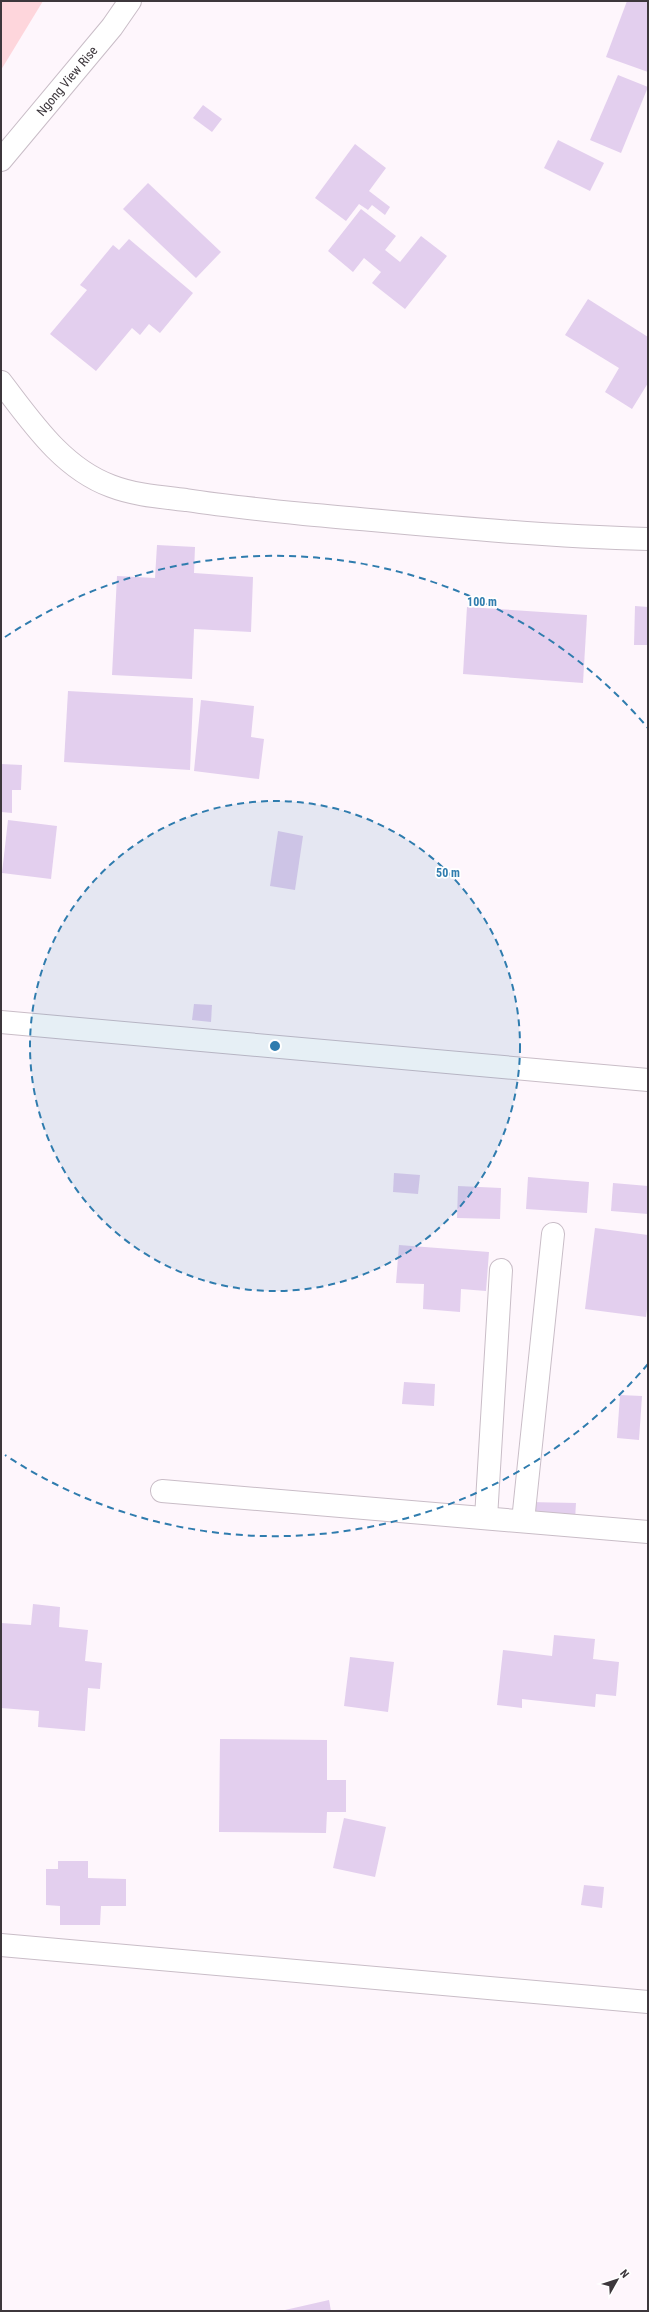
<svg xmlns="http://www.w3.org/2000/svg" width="649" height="2312" font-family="'Roboto Condensed',sans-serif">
  <rect width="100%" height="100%" fill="#fef6fc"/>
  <!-- green -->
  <polygon fill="#fed6dc" points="1,1 43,1 1,70"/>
  <!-- building -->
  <g fill="#e3cfee">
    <polygon points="627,1 648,1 648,72 606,57"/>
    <polygon points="618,75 648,87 621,153 590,140"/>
    <polygon points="203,105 222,119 212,132 193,118"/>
    <polygon points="558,140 604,163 590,191 544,168"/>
    <polygon points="355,144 386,168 369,191 390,207 385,215 372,205 368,210 359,204 346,221 315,198"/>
    <polygon points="148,183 221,252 196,278 123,209"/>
    <polygon points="361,209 396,236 385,250 400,262 421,236 447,256 405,309 372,283 381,272 364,258 353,272 328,251"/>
    <polygon points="129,239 193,293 160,333 149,324 140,335 132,328 96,371 50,334 87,290 80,285 113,245 119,250"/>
    <polygon points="588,299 648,337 648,383 632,409 605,392 619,368 565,335"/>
    <polygon points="157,545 195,547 194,573 253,577 251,632 194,629 192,679 112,675 117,576 155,578"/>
    <polygon points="635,606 648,607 648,645 634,645"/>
    <polygon points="467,607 587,615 583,683 463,674"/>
    <polygon points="68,691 193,698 190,770 64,762"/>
    <polygon points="201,700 254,706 251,737 264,739 259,779 194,771"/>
    <rect x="1" y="722" width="1" height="12"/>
    <polygon points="1,764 22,765 21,790 12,790 12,813 1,812"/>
    <polygon points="8,820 57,826 51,879 2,873"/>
    <polygon points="278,831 303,836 295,890 270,886"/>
    <polygon points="194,1004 212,1005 211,1022 192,1020"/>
    <polygon points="394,1173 420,1175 418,1194 393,1192"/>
    <polygon points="528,1177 589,1182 587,1213 526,1209"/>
    <polygon points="613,1183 648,1186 648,1214 611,1211"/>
    <polygon points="458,1186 501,1188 500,1219 457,1218"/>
    <polygon points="595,1228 648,1235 648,1301 646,1317 585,1309"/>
    <polygon points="399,1245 489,1252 486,1291 461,1289 460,1312 423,1309 424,1284 396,1283"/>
    <polygon points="404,1382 435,1384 434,1406 402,1404"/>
    <polygon points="620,1395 642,1396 639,1440 617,1438"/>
    <polygon points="529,1502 576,1503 575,1520 529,1520"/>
    <polygon points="33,1604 60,1607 59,1627 88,1630 85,1661 102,1663 100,1689 88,1688 85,1731 38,1727 39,1711 1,1708 1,1623 31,1625"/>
    <polygon points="554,1635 595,1639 593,1659 619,1662 616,1696 596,1694 595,1707 522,1699 522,1708 497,1705 503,1650 552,1656"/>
    <polygon points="350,1657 394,1662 388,1712 344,1706"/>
    <polygon points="220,1739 327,1740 327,1780 346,1780 346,1812 327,1812 326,1833 219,1832"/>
    <polygon points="344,1818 386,1827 375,1877 333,1868"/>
    <polygon points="58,1861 88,1861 88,1878 126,1879 126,1906 101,1906 100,1925 60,1925 60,1906 46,1905 46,1869 58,1869"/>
    <polygon points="584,1885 604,1887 602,1908 581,1905"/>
    <polygon points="329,2300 331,2311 285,2311 285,2310"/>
  </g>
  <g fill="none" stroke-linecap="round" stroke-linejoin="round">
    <defs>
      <g id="minor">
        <polyline points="1,160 112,27 130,1"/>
        <path d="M1,382C31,421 62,468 111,486C134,495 161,497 186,500C225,506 264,510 304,514C418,524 533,536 648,539"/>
        <polyline points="1,1022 648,1080"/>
        <polyline points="162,1491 648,1532"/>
        <polyline points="486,1518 501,1270"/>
        <polyline points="523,1521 553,1234"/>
        <polyline points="1,1945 648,2002"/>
      </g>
    </defs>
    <!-- minor casing -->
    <use href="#minor" stroke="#c9bdc7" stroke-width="24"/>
    <!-- minor -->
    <use href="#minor" stroke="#fff" stroke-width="22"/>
  </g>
  <!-- distance rings -->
  <circle cx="275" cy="1046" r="245" fill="#2f7cae" fill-opacity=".12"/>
  <g fill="none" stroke="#2f7cae" stroke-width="2" stroke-dasharray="7 5">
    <circle cx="275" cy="1046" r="245"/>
    <path d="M648 1364A490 490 0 0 1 5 1455M5 637A490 490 0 0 1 648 728"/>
  </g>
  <g text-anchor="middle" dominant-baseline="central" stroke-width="3.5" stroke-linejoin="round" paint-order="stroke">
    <!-- street labels -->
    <g font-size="13" fill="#3d373c" stroke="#fff">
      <text transform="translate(67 81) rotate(-50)">Ngong View Rise</text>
    </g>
  </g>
  <circle cx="275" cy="1046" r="6" fill="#2f7cae" stroke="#fff" stroke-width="2"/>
  <g font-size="12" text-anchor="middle" font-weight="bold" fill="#2f7cae" stroke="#fff" stroke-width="3.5" stroke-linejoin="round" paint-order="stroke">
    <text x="482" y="606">100 m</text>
    <text x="448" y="877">50 m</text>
  </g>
  <!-- border -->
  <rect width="649" height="2312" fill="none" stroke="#3d373c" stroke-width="4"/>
  <!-- north arrow -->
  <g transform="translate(617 2280) rotate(51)" stroke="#ffffff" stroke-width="3" paint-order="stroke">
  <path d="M0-3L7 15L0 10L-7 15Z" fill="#3d373c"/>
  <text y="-6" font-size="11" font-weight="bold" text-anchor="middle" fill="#3d373c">N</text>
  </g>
</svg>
